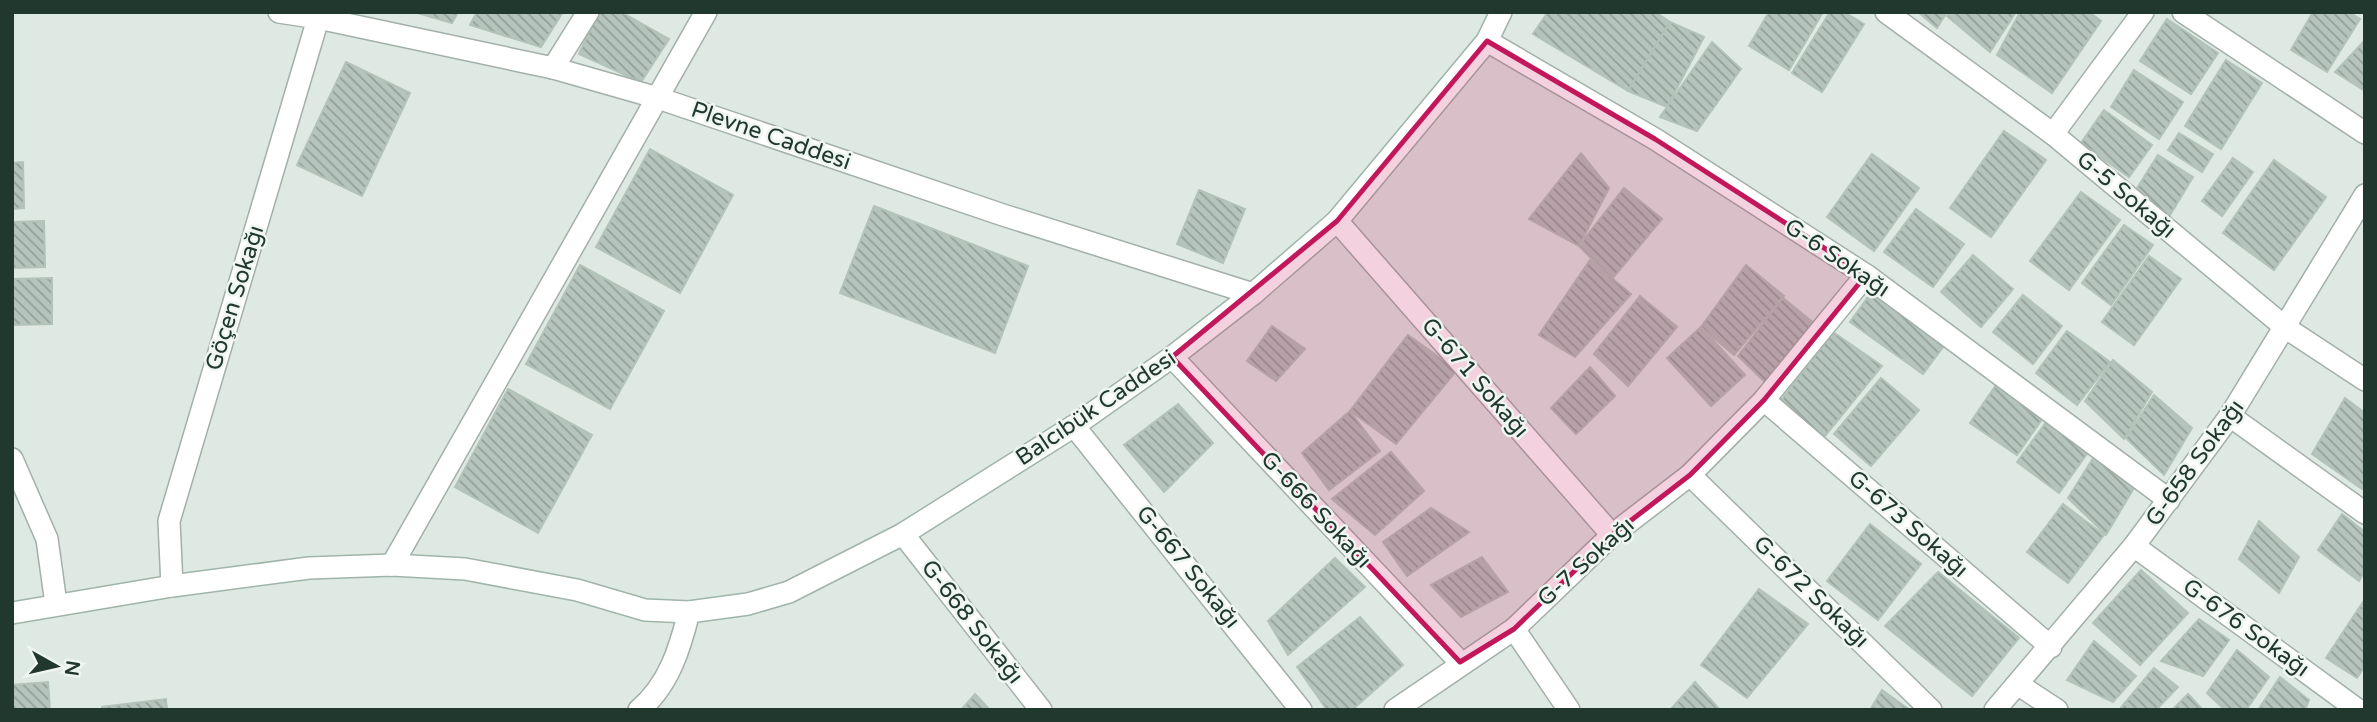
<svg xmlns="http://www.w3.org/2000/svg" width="2377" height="722" font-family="'Varela Round',sans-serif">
  <defs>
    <pattern id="building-back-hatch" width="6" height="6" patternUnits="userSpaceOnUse" patternTransform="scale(1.75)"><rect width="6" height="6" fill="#b5c4bc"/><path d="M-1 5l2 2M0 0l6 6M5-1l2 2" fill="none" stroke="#93a099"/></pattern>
  </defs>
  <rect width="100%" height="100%" fill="#dfe9e3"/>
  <!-- building -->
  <g fill="url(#building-back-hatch)" stroke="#b2c3b9" stroke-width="2">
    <polygon points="414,12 458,12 452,23"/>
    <polygon points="477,12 563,12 541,47 470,25"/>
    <polygon points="598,12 621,12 669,39 641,82 579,54"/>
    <polygon points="1548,12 1655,12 1670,22 1628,91 1533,34"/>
    <polygon points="1769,12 1823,12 1789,70 1749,46"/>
    <polygon points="1830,12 1844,12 1864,24 1822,92 1792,73"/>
    <polygon points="1918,12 1947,12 1937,28"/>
    <polygon points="1950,12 2016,12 1990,52 1947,16"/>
    <polygon points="2020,12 2089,12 2101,21 2052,93 1997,55"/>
    <polygon points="2313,12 2349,12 2360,19 2327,72 2291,50"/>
    <polygon points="2167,19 2218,53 2191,94 2140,61"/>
    <polygon points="1670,22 1704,37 1667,107 1628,91"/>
    <polygon points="2365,40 2365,91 2335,72"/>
    <polygon points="1712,42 1741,69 1697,131 1660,117"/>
    <polygon points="2226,60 2262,83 2221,149 2185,126"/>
    <polygon points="346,62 410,93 362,196 297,165"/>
    <polygon points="2134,70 2183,102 2159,139 2111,107"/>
    <polygon points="2104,110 2152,145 2129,177 2081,143"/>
    <polygon points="2004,131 2046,160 1991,237 1950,208"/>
    <polygon points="2179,133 2213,154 2202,172 2168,150"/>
    <polygon points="650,149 733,195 680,293 596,247"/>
    <polygon points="1581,153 1609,188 1579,246 1529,219"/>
    <polygon points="1872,154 1919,188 1874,251 1827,217"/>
    <polygon points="2158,155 2193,177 2170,215 2134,193"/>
    <polygon points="2233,158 2253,172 2222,216 2202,201"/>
    <polygon points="2274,160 2326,197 2274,270 2223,233"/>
    <polygon points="23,162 24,208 12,209 12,163"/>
    <polygon points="1624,188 1662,219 1612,279 1579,246"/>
    <polygon points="1199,190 1245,209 1223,263 1177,244"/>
    <polygon points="2081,192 2120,220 2069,290 2030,261"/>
    <polygon points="874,206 1028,266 995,353 840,293"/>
    <polygon points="1916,209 1964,244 1933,287 1884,252"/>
    <polygon points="44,221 45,267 12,268 12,222"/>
    <polygon points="2124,225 2153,245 2111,305 2082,283"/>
    <polygon points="1973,255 2013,289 1981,327 1941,292"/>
    <polygon points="2149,256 2181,279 2134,345 2102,322"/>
    <polygon points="1590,260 1631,294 1575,357 1539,335"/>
    <polygon points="580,265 664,311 610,409 526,364"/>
    <polygon points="1746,265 1784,296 1734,355 1701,327"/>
    <polygon points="52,278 52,324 12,325 12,279"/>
    <polygon points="1873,290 1946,343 1923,374 1850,322"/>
    <polygon points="2023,295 2062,326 2033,364 1993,332"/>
    <polygon points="1640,296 1677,327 1628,386 1594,354"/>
    <polygon points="1783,298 1821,329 1772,389 1738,356"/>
    <polygon points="1272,326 1305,349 1276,381 1247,361"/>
    <polygon points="1701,327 1745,375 1711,406 1667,358"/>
    <polygon points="2067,331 2110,362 2077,405 2036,373"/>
    <polygon points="1833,332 1882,366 1821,441 1775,408"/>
    <polygon points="1408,335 1457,370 1396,444 1350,411"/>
    <polygon points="2113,360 2152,392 2124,439 2085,401"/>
    <polygon points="1590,367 1615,396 1576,434 1551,408"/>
    <polygon points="1881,378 1919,410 1871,466 1834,434"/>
    <polygon points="1996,385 2043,418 2017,455 1970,423"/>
    <polygon points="508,389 592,435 538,533 455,487"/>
    <polygon points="2154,395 2192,428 2164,475 2126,438"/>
    <polygon points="2345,398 2365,413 2365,484 2362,489 2312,454"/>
    <polygon points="1178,404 1213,443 1164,492 1124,445"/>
    <polygon points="1350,411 1380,451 1329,490 1302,453"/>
    <polygon points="2047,421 2089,451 2059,493 2017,462"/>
    <polygon points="1391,452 1424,491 1375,535 1332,499"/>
    <polygon points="2095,455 2134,488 2106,535 2068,498"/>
    <polygon points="2063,504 2104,535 2068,583 2027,552"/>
    <polygon points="1431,508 1469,532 1407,576 1383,542"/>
    <polygon points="2342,514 2365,532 2365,570 2359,581 2318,550"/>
    <polygon points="2259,521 2299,557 2279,593 2239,559"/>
    <polygon points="1870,524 1921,564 1878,620 1827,581"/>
    <polygon points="1482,557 1508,592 1461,617 1431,585"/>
    <polygon points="1335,558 1365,587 1288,655 1268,621"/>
    <polygon points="2141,570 2188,613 2140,665 2093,623"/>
    <polygon points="1938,572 2019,638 1972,696 1885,626"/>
    <polygon points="1759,589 1808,624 1747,698 1701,665"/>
    <polygon points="2363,602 2365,666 2357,678 2326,658"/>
    <polygon points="1360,617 1403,665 1352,710 1327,710 1297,667"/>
    <polygon points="2199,619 2229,640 2203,676 2161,661"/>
    <polygon points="2094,641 2136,676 2113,702 2067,680"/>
    <polygon points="2237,650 2269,677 2246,710 2225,710 2207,693"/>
    <polygon points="2154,668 2178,687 2156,710 2119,710"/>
    <polygon points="2280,677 2309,700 2305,710 2258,710"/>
    <polygon points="48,682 50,710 12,710 12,685"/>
    <polygon points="1695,682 1720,710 1670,710"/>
    <polygon points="1882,690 1910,710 1870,710"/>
    <polygon points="975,694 990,710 961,710"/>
    <polygon points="2188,694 2203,710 2172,710"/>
    <polygon points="166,699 167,710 102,710 102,707"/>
  </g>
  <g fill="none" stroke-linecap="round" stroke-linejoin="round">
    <defs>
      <g id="minor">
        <polyline points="279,12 318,18 553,68 658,98 1003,215 1253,294"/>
        <polyline points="2183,12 2365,133"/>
        <polyline points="1487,41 1655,139 1866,275 2169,500"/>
        <polyline points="553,68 588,12"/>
        <polyline points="2053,134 2143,12"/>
        <polyline points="1337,221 1612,535"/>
        <polyline points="1172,357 1460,662"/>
        <polyline points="1764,400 2051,647"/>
        <polyline points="2230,416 2365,513"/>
        <polyline points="1074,426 1301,710"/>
        <polyline points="12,459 47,539 56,604"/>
        <polyline points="1690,475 1931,710"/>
        <polyline points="903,534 1041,710"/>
        <polyline points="2134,546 2358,710"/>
        <polyline points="392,565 706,12"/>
        <polyline points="172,586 169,521 320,12"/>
        <polyline points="1514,629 1569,710"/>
        <polyline points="2019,685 2057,710"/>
        <polyline points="1395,710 1514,629 1612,535 1690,475 1764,400 1866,275"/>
        <polyline points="1995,710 2134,546 2230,416 2365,195"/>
      </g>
      <g id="tertiary">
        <polyline points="1886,12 2053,134 2286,328 2365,380"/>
        <path d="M639,710C669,685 680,648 689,612"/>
      </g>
      <polyline id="secondary" points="12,613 172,586 309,568 392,565 465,569 577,590 645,610 689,612 748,604 789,592 903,534 1074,426 1172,357 1253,294 1337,221 1487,41 1501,12"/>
    </defs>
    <!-- minor casing -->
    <use href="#minor" stroke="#a2b0a9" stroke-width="24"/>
    <!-- tertiary casing -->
    <use href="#tertiary" stroke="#a2b0a9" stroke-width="24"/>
    <!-- secondary casing -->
    <use href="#secondary" stroke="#9fb5a9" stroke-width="24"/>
    <!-- minor -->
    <use href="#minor" stroke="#fff" stroke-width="21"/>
    <!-- tertiary -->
    <use href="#tertiary" stroke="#fff" stroke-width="21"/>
    <!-- secondary -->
    <use href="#secondary" stroke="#fff" stroke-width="21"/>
  </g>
  <!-- marked area -->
  <path fill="#c2185b" fill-opacity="0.2" stroke="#c2185b" stroke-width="5" stroke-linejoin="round" d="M1487,41L1655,139L1866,275L1764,400L1690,475L1612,535L1514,629L1460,662L1172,357L1337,221Z"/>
  <g text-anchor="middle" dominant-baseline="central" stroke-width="5" stroke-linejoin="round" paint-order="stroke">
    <!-- street labels -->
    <g font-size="23" fill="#21382f" stroke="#eff6f2">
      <text transform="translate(771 136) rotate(19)">Plevne Caddesi</text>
      <text transform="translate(2126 195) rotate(40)">G-5 Sokağı</text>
      <text transform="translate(1837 258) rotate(34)">G-6 Sokağı</text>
      <text transform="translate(235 298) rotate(-73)">Göçen Sokağı</text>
      <text transform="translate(1475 378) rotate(49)">G-671 Sokağı</text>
      <text transform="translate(1096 408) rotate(-34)">Balcıbük Caddesi</text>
      <text transform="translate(2195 463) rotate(-54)">G-658 Sokağı</text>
      <text transform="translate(1316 510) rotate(47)">G-666 Sokağı</text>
      <text transform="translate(1908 524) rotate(41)">G-673 Sokağı</text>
      <text transform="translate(1586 562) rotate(-42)">G-7 Sokağı</text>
      <text transform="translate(1188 567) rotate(51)">G-667 Sokağı</text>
      <text transform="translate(1811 592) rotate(44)">G-672 Sokağı</text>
      <text transform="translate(972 622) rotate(52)">G-668 Sokağı</text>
      <text transform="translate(2246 628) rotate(36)">G-676 Sokağı</text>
    </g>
  </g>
  <!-- border -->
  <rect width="2377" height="722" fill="none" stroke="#21382f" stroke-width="28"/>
  <!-- north arrow -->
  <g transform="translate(56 666) rotate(98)" stroke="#eff6f2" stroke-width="5" paint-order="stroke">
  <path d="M0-5L12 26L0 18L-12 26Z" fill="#21382f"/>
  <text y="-10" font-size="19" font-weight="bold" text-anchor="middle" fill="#21382f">N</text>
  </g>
</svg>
